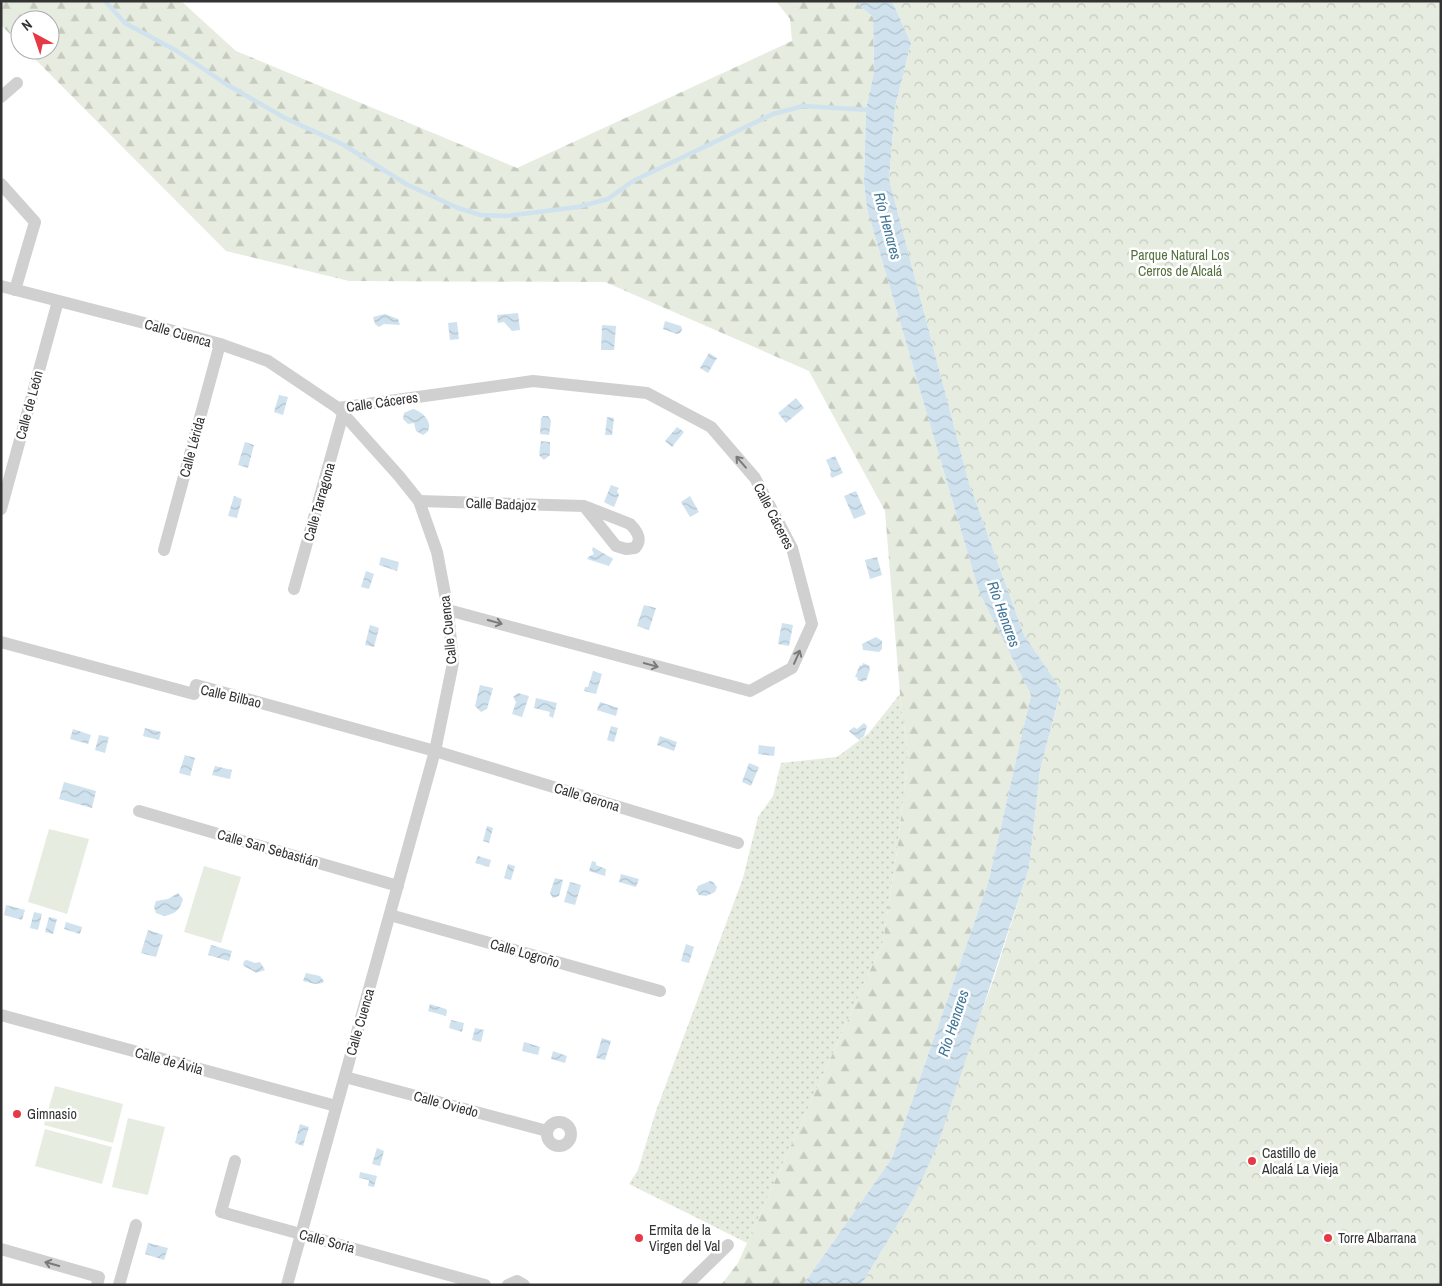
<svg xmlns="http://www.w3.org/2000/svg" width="1442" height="1286" font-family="'Archivo Narrow',sans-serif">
  <defs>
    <pattern id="grass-dots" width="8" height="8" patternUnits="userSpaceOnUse" patternTransform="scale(1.25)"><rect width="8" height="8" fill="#e6ecdf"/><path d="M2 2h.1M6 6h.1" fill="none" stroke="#c6cbc0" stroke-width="1.8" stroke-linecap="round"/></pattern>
    <pattern id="forest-firs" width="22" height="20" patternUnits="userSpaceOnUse" patternTransform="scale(1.25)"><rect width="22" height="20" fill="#e6ecdf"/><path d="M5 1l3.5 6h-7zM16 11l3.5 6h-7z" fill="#c6cbc0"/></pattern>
    <pattern id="park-crowns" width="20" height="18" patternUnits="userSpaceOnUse" patternTransform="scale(1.25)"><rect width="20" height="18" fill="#e6ecdf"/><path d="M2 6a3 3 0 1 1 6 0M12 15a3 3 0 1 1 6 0" fill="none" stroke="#c6cbc0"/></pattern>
    <pattern id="water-waves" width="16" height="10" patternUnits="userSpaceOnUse" patternTransform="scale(1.25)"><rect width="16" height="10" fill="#cfe2ee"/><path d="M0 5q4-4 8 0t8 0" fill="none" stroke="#b2c2cd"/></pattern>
  </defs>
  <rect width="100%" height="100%" fill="#fff"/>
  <!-- grass -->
  <polygon fill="url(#grass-dots)" points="900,694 908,755 898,844 883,942 747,1243 629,1184 638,1170 656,1111 743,878 758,817 773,796 781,763 837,757 868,734"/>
  <!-- forest -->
  <polygon fill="url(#forest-firs)" points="1,1 181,1 236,51 517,168 792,41 790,19 776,1 854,1 873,17 874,72 866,109 864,183 867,209 979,592 1031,695 988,883 892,1158 803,1285 721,1285 738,1263 883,942 898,844 908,755 900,694 885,511 809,371 605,282 349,281 226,251 26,50 50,50 50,20 20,20 20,44 1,25"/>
  <!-- park -->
  <polygon fill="url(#park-crowns)" points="892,1 1441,1 1441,1285 861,1285 912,1201 994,978 1029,868 1040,770 1061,691 1024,635 969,483 889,179 895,107 911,43"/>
  <!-- pitch -->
  <g fill="#e6ecdf">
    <polygon points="49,829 89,839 67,914 28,902"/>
    <polygon points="204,866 241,877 221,943 184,932"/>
    <polygon points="55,1086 123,1104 113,1143 44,1125"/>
    <polygon points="128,1118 165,1127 148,1195 112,1187"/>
    <polygon points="45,1129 112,1147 102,1184 35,1166"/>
  </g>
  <!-- water -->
  <g fill="url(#water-waves)">
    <polygon points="854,1 892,1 911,43 895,107 889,179 969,483 1024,635 1061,690 1040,770 1029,868 938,1144 912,1201 861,1285 803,1285 892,1158 988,883 1031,695 979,592 867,209 864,183 866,109 874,72 873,17"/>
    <polygon points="518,313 520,330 512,331 504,322 498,323 497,315"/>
    <polygon points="385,314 398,319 400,325 384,324 379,327 375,324 373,317"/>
    <polygon points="665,321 681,326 682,330 680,333 677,334 663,329"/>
    <polygon points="457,322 459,339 450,340 448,323"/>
    <polygon points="602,325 616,326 614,350 601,350"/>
    <polygon points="709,353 717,358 708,373 700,368"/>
    <polygon points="279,395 288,397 283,415 274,412"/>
    <polygon points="796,398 804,408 786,423 778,413"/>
    <path d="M413,409C425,412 437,428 423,435L416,431L414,423L408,424L403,419L404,413Z"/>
    <polygon points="543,416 548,416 551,421 549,435 540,434 541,419"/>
    <polygon points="607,417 614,418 612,435 605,435"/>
    <polygon points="677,427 684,432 672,447 665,441"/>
    <polygon points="541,441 550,442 550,455 544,460 539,455"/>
    <polygon points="245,442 254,445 248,468 238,465"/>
    <polygon points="835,456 843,473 832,478 830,475 831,471 826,460"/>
    <polygon points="611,485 619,488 617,491 619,495 614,507 604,502"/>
    <polygon points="856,491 866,514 854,519 844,496"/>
    <polygon points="234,496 242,499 237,518 228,516"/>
    <polygon points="690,496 699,512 690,517 681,502"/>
    <polygon points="593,547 613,559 609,566 587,559 588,557 594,554 592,550"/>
    <polygon points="381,557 399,562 397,571 379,565"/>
    <polygon points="877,557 882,575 870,579 865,560"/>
    <polygon points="366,571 374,574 369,589 361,587"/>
    <polygon points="644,605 656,608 649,630 637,626"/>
    <polygon points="782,623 793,625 789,646 778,644"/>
    <polygon points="370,625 379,628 374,647 365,645"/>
    <polygon points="876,637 882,641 882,649 879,652 863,650 862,644"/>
    <polygon points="863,663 870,666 869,668 870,669 866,681 864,680 863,682 857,680 858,678 855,677 860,665 862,666"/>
    <polygon points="593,671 602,674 596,694 584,691 585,687 588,687"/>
    <polygon points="480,685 493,688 487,709 481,712 475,706"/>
    <polygon points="518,693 529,696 522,717 512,714 516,702 513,697"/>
    <polygon points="536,698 557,703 553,718 549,716 550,712 534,708"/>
    <polygon points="600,702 618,708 616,716 597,710"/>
    <polygon points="864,723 867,726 864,736 859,740 849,731 854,727 857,729"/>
    <polygon points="611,726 618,728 614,742 607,740"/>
    <polygon points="145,728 161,732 159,740 143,736"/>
    <polygon points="73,729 91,735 88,744 70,739"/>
    <polygon points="99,735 109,737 105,753 95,750"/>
    <polygon points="660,736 677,742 674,751 657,745"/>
    <polygon points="759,745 775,747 774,756 758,754"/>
    <polygon points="185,755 195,758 190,776 179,773"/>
    <polygon points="749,763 759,767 751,786 742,782"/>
    <polygon points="215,766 232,770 230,779 212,775"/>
    <polygon points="64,782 96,791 92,808 59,799"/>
    <polygon points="487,826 493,828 489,843 483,841"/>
    <polygon points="478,856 491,860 489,867 475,863"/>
    <polygon points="592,861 596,862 596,865 606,869 605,876 589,871"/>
    <polygon points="508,864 515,866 511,880 504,878"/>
    <polygon points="621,874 639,879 636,887 619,882"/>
    <polygon points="555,878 563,880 559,896 553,898 550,893"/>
    <polygon points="710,881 713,882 717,887 715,892 706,896 699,895 696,890 698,886"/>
    <polygon points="570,882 581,885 575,905 564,902"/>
    <path d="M178,893L183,899C180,910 175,914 164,916L156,913L154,907L156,901L168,899Z"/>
    <polygon points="6,905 25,910 22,920 4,915"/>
    <polygon points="34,912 42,914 38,930 30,928"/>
    <polygon points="49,917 57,919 53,934 45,932"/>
    <polygon points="66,922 82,927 80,934 64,929"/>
    <polygon points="148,930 163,935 156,957 141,953"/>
    <polygon points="686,944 694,947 689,963 681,961"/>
    <polygon points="211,945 232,951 229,961 208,955"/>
    <path d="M247,960L255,963L260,962L265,970L256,973C252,969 247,969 243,965L244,961Z"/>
    <polygon points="306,973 320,976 324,981 323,983 315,984 303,981"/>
    <polygon points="430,1004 446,1009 447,1011 446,1016 428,1011"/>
    <polygon points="451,1020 464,1023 462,1032 449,1028"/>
    <polygon points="475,1028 484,1030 481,1042 472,1040"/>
    <polygon points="602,1038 611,1041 605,1060 596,1058"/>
    <polygon points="524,1042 540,1047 538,1055 522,1051"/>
    <polygon points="553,1051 567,1056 565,1063 551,1059"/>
    <polygon points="300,1124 309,1127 303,1146 295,1143"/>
    <polygon points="377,1148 384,1151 380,1166 372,1164"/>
    <polygon points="360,1172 377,1176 374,1187 368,1186 369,1180 359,1178"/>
    <polygon points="148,1243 168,1248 164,1260 145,1254"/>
  </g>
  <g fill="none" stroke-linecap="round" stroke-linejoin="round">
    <!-- stream -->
    <g stroke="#cfe2ee" stroke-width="4.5">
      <polyline points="105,1 125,23 177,51 226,84 285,118 344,145 406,184 458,208 481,215 506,216 578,207 608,199 633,181 773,114 803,106 871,110"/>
      <polyline points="1438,1285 1441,1283"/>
    </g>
    <!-- street -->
    <g stroke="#d0d0d0" stroke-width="12">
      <polyline points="1,97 17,83"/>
      <polyline points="1,184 35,222 15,290"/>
      <polyline points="1,286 148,324 220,344 268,361 338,408 399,476 419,501 437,552 448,610 453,663 435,751 287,1285"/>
      <polyline points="338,408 533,381 647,393 711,427 755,478 792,548 812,624 792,668 750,691 448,610"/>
      <path d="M419,501L584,506L630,524C637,531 643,539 635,548L626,549L616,546L584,506"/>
      <polyline points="1,509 58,301"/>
      <polyline points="164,550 220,344"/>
      <polyline points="294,589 343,414"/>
      <polyline points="1,642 194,694 196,685 435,751 738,843"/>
      <polyline points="139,811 398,886"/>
      <polyline points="390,915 660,991"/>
      <polyline points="1,1015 336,1106"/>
      <polyline points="345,1077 547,1131"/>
      <circle cx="559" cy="1134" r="12"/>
      <polyline points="235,1161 221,1212 485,1285"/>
      <polyline points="1,1249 99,1277 97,1285"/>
      <polyline points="119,1285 136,1225"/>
      <polyline points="508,1285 517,1281 524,1285"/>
      <polyline points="687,1285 728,1245"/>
    </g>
  </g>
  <!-- one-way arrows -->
  <defs><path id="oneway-shaft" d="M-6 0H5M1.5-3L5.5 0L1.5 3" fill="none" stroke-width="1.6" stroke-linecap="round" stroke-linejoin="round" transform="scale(1.25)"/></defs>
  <g stroke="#7a7a7a">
    <use href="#oneway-shaft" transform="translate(741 462) rotate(-131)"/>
    <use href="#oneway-shaft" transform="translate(495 622) rotate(15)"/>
    <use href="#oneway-shaft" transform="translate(797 657) rotate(-66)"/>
    <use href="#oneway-shaft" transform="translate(651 665) rotate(15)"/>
    <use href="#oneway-shaft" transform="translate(52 1264) rotate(-164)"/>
  </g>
  <!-- markers -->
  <g fill="#e63946" stroke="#fff" stroke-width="2">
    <circle cx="17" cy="1114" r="5"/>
    <circle cx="1252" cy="1161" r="5"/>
    <circle cx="639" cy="1238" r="5"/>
    <circle cx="1328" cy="1238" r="5"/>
  </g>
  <g text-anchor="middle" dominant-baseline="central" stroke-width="5" stroke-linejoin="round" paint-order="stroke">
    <!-- park labels -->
    <g font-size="14" fill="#56703f" stroke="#fff">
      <text x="1180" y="255">Parque Natural Los<tspan x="1180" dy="16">Cerros de Alcalá</tspan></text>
    </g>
    <!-- street labels -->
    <g font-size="14" fill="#333" stroke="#fff">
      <text transform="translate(178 333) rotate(16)">Calle Cuenca</text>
      <text transform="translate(382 402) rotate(-8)">Calle Cáceres</text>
      <text transform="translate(29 405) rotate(-75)">Calle de León</text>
      <text transform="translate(192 447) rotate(-75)">Calle Lérida</text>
      <text transform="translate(319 502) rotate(-74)">Calle Tarragona</text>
      <text transform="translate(501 504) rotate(2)">Calle Badajoz</text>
      <text transform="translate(774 516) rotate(63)">Calle Cáceres</text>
      <text transform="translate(448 630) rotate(-96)">Calle Cuenca</text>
      <text transform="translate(231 696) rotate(13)">Calle Bilbao</text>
      <text transform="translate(587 797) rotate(17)">Calle Gerona</text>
      <text transform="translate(268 848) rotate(16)">Calle San Sebastián</text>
      <text transform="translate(525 953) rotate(16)">Calle Logroño</text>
      <text transform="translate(360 1022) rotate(-74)">Calle Cuenca</text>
      <text transform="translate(169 1061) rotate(15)">Calle de Ávila</text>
      <text transform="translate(446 1104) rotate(15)">Calle Oviedo</text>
      <text transform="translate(327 1241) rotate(15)">Calle Soria</text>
    </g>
    <!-- poi labels -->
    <g font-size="14" fill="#333" stroke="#fff" text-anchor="start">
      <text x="27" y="1114">Gimnasio</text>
      <text x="1262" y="1153">Castillo de<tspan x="1262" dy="16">Alcalá La Vieja</tspan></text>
      <text x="649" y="1230">Ermita de la<tspan x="649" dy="16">Virgen del Val</tspan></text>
      <text x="1338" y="1238">Torre Albarrana</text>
    </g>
    <!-- water labels -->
    <g font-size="15" font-style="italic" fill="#3f7597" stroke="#fff">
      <text transform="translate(888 226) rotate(75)">Río Henares</text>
      <text transform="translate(1004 614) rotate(70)">Río Henares</text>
      <text transform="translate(953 1023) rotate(-72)">Río Henares</text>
    </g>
  </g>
  <!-- border -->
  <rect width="1442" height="1286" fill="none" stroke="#333333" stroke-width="5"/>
  <!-- north arrow -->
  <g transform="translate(35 35) rotate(320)"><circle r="24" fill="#ffffff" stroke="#adadad"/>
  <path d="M0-4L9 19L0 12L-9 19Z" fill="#e63946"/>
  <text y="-8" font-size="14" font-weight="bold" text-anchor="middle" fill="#333333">N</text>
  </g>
</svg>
